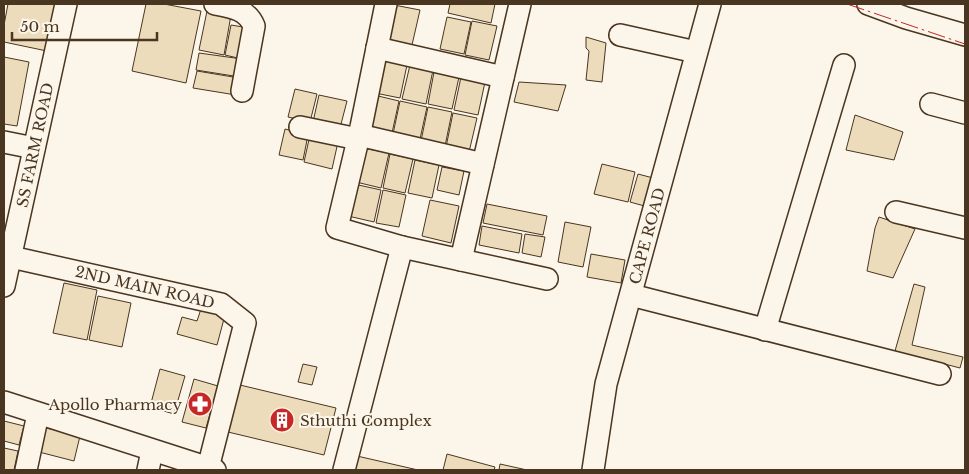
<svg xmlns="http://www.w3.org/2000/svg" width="969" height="474" font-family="'Libre Baskerville',serif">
  <rect width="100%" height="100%" fill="#fbf6e9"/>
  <!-- building -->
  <g fill="#ecdcbc" stroke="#4a3520">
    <polygon points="8,4 57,4 47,51 4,42 4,25"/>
    <polygon points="146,4 164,4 201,11 186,83 132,71"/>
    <polygon points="450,4 495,4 491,23 448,13"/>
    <polygon points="394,5 420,10 412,45 387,39"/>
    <polygon points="207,11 231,15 224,55 199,50"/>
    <polygon points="447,17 471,22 464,54 440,49"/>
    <polygon points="472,21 497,26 489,60 465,55"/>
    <polygon points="231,25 249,28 242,59 225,55"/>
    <polygon points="586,37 606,43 602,82 586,80 589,51 586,48"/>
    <polygon points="199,53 242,59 240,77 196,70"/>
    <polygon points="4,57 29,62 17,126 4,124"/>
    <polygon points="383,59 407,65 400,98 375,93"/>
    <polygon points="410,65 433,70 426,104 402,99"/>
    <polygon points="197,71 239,78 236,95 193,88"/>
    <polygon points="434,72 459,77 452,109 428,104"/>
    <polygon points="461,77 485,82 478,115 454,110"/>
    <polygon points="519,82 566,85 558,111 514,102"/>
    <polygon points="295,89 317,94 310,122 288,117"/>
    <polygon points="319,95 347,101 340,128 313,122"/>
    <polygon points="374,95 399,101 392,133 368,128"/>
    <polygon points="400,101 427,107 420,139 393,134"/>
    <polygon points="428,107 452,112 445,146 421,141"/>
    <polygon points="453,113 477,118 469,152 446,147"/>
    <polygon points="855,115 903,132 894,160 846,150"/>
    <polygon points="285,129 308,135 303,160 279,155"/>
    <polygon points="310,135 338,142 332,169 304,162"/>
    <polygon points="363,148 389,153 381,188 356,182"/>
    <polygon points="390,154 413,159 405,193 383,188"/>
    <polygon points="415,160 439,165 432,198 408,193"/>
    <polygon points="602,164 635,172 628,202 594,194"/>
    <polygon points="442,167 464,171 459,195 437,190"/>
    <polygon points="638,174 657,179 648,207 630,202"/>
    <polygon points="354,184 381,190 374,222 348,216"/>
    <polygon points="383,190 406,195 399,227 376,223"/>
    <polygon points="430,200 459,206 451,243 422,236"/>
    <polygon points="487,204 547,216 543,235 483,223"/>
    <polygon points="879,217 915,229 893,278 867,271 875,228"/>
    <polygon points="565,222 591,227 583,267 558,262"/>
    <polygon points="482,226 522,234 519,253 479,245"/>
    <polygon points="525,234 545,237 541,257 522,253"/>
    <polygon points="591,254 625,260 621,283 587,277"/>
    <polygon points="64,283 97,290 87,340 53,333"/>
    <polygon points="914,284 925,287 912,345 963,357 960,368 895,351"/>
    <polygon points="98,296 131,303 122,347 89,340"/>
    <polygon points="201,309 225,315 217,345 177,334 182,317 197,321"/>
    <polygon points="303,364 317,367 312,385 298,382"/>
    <polygon points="160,369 185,376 174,414 150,407"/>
    <polygon points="194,379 218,386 206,428 182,422"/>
    <polygon points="240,385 336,408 324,455 228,432"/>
    <polygon points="4,421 24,426 19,445 4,441"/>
    <polygon points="46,428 80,436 74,461 39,452"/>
    <polygon points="4,448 18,451 14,470 4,470"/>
    <polygon points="447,454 495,467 494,470 443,470"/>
    <polygon points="357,456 418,470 354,470"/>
    <polygon points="500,464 527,470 499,470"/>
  </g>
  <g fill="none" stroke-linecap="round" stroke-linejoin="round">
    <defs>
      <g id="minor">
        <path d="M215,4C231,7 247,9 254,26L242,91"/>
        <polyline points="386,4 361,127 337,228 402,247"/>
        <polyline points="868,4 906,18 965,35"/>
        <polyline points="620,35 696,52"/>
        <polyline points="377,48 503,77"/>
        <polyline points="931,104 965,113"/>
        <polyline points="300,127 358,139"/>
        <polyline points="359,135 483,164"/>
        <polyline points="4,142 34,148"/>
        <polyline points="896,212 965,228"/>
        <polyline points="11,257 221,304 245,323 208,468"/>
        <polyline points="461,260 520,4"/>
        <polyline points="4,286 66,4"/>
        <polyline points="631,295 940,374"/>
        <polyline points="765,330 844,65"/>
        <polyline points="4,402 215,470"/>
        <polyline points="26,470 38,414"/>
        <polyline points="148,470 152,451"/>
        <polyline points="344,470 402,247 547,279"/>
        <polyline points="593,470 606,384 710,4"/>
      </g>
    </defs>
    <!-- minor casing -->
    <use href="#minor" stroke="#4a3520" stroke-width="24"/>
    <!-- minor -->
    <use href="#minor" stroke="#fbf6e9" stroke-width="21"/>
    <!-- power -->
    <polyline stroke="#c62828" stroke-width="1" stroke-dasharray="18 4 2.5 4" stroke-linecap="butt" points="847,4 965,44"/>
  </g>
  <!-- icons -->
  <defs>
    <symbol id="pharmacy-disc" viewBox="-11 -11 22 22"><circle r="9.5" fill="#c62828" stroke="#fbf6e9"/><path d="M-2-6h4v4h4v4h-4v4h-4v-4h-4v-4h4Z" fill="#fff"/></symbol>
    <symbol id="building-disc" viewBox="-11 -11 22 22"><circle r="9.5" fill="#c62828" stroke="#fbf6e9"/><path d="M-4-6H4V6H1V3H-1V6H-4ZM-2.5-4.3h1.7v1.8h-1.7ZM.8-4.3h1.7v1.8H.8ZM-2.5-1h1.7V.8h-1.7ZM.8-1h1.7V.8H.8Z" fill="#fff"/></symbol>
  </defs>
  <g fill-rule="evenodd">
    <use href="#pharmacy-disc" x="186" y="390" width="28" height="28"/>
    <use href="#building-disc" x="268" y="406" width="28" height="28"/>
  </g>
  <g text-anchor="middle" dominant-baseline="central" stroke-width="4" stroke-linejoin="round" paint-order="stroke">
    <!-- street labels -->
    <g font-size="15" fill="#4a3520" stroke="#fbf6e9">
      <text transform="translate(35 145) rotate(-78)">SS FARM ROAD</text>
      <text transform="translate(647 236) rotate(-75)">CAPE ROAD</text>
      <text transform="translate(145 287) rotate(13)">2ND MAIN ROAD</text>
    </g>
    <!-- poi labels -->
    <g font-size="15" fill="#4a3520" stroke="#fbf6e9" text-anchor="end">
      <text x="182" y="404">Apollo Pharmacy</text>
      <text x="300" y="420" text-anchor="start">Sthuthi Complex</text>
    </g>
  </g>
  <!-- border -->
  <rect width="969" height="474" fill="none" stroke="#4a3520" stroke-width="10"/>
  <!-- scale -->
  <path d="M12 32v8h145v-8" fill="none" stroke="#4a3520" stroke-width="2.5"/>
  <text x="20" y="32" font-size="15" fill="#4a3520" stroke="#fbf6e9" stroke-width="4" paint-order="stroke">50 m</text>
</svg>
